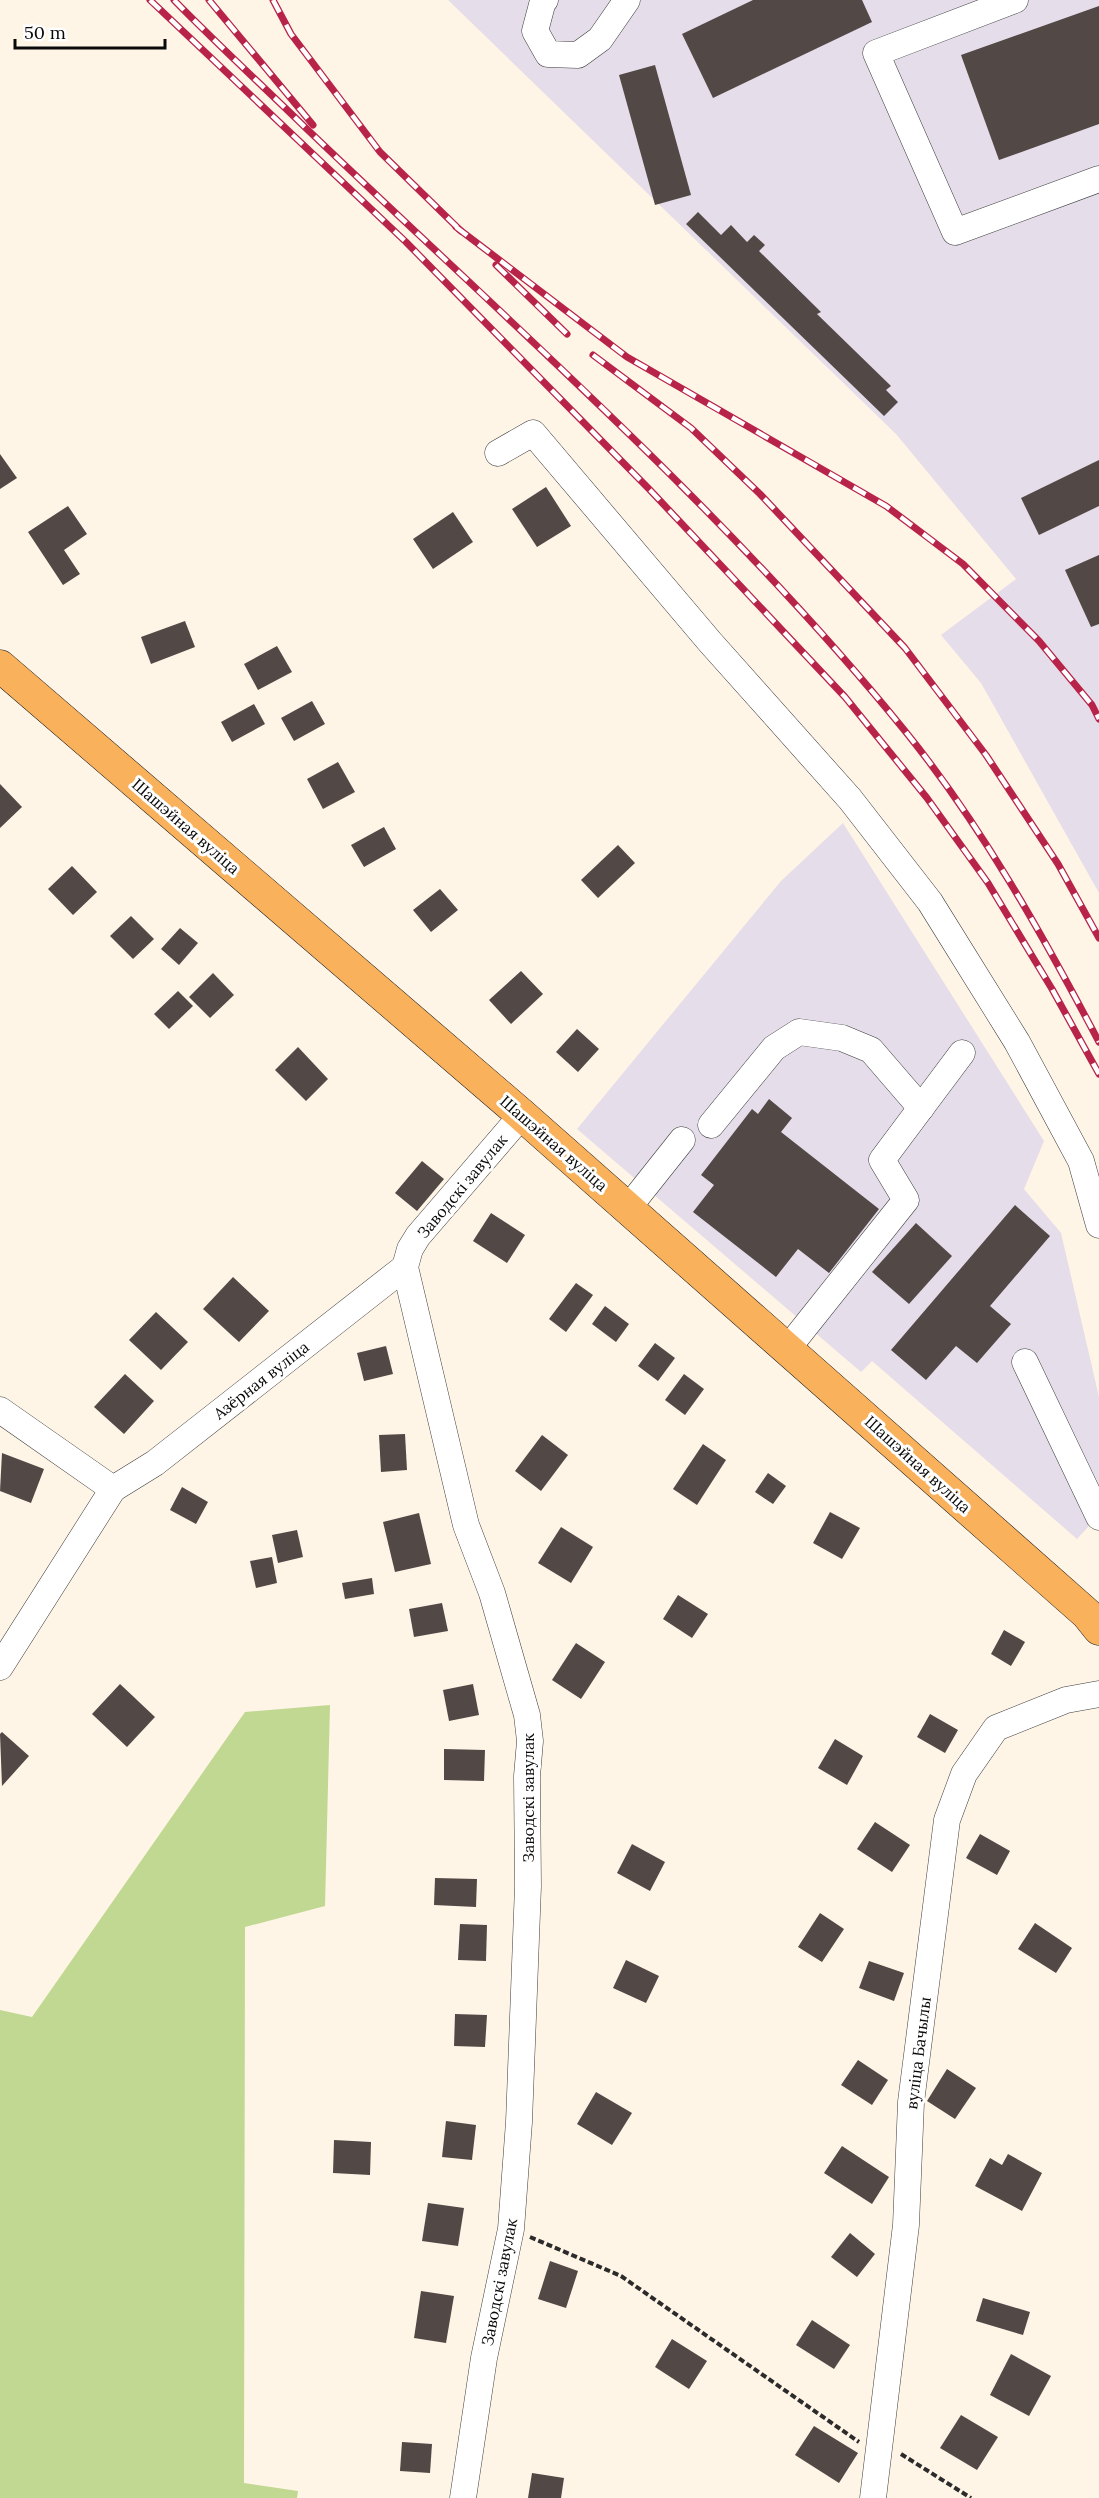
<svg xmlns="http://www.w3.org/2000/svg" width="1099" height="2498" font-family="Lora,serif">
  <rect width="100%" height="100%" fill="#fff5e6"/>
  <!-- industrial -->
  <g fill="#e5dde9">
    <polygon points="448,0 1099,0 1099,893 981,683 941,635 1016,579 896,434"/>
    <polygon points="843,823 1044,1141 1024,1189 1061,1233 1099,1397 1099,1515 1077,1539 872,1361 861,1372 577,1129 781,881"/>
  </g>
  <!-- forest -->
  <polygon fill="#c0d891" points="330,1705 325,1906 245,1927 244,2483 298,2491 297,2498 0,2498 0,2010 32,2017 245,1712"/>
  <!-- building -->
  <g fill="#524846">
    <polygon points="753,0 862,0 872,22 713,98 682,34"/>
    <polygon points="1099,6 1099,124 999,160 961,55"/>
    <polygon points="655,65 691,195 655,205 619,75"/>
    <polygon points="698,212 721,235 731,225 747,242 754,235 765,245 759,251 821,312 817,314 891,386 886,390 898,402 884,416 686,224"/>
    <polygon points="0,454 17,478 0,489"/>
    <polygon points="1099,460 1099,506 1039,535 1021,498"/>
    <polygon points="546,487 571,526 537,547 512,509"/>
    <polygon points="68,506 87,534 64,550 80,574 63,585 28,532"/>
    <polygon points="453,512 473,542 433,569 413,539"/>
    <polygon points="1099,555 1099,624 1091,627 1065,570"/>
    <polygon points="185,621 195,647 151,664 141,637"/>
    <polygon points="277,646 292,672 258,690 244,664"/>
    <polygon points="312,701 325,724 294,741 281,718"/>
    <polygon points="254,704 265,724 232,742 221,722"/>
    <polygon points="338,762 355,792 323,809 307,779"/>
    <polygon points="0,784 22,807 0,828"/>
    <polygon points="384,827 396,849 364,867 351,845"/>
    <polygon points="618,845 635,863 598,898 581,880"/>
    <polygon points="72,866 97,892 73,915 48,889"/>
    <polygon points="440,889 458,910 431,932 413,910"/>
    <polygon points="131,916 154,939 133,959 110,936"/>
    <polygon points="180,928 198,943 179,965 161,949"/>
    <polygon points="521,971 543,994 511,1024 489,1000"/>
    <polygon points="213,973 234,995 210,1018 189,997"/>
    <polygon points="178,991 193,1006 169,1029 154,1014"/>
    <polygon points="577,1029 599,1049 578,1072 556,1052"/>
    <polygon points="298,1047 328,1079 306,1101 275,1070"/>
    <polygon points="769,1099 792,1118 781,1132 879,1209 829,1273 798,1249 776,1277 693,1212 714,1185 701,1175 752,1109 758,1114"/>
    <polygon points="422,1161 444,1179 417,1211 395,1193"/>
    <polygon points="1015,1205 1050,1236 990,1306 1011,1324 977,1363 956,1346 926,1380 891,1350"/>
    <polygon points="491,1213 525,1235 507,1263 473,1241"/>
    <polygon points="916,1223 952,1256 909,1304 872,1272"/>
    <polygon points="233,1277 269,1311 239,1342 203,1309"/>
    <polygon points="576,1283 593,1295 566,1332 549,1319"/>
    <polygon points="605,1306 629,1324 616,1342 592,1324"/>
    <polygon points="156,1312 188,1342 161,1370 129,1340"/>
    <polygon points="655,1343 675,1358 658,1381 638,1366"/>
    <polygon points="386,1346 393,1374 364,1381 357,1353"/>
    <polygon points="125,1374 154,1401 124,1434 94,1407"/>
    <polygon points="684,1374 704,1389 685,1415 665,1400"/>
    <polygon points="405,1434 407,1470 381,1472 379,1435"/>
    <polygon points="542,1435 568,1455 541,1491 515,1471"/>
    <polygon points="703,1444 726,1460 697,1505 673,1489"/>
    <polygon points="2,1453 44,1469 31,1503 0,1491"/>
    <polygon points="768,1473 786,1486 773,1504 755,1492"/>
    <polygon points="182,1487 208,1502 196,1524 170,1510"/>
    <polygon points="830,1512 860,1528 842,1559 813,1543"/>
    <polygon points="419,1513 431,1564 395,1572 383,1522"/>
    <polygon points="561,1527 593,1547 571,1583 538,1563"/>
    <polygon points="297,1530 303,1557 278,1563 272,1535"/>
    <polygon points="272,1557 277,1583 256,1588 250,1561"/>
    <polygon points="372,1578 374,1594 345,1599 342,1583"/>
    <polygon points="678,1595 708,1614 692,1638 663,1619"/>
    <polygon points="442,1603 448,1631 414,1637 409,1609"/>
    <polygon points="1004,1630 1025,1642 1011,1666 991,1654"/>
    <polygon points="576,1643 605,1662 581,1699 552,1680"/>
    <polygon points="120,1684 155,1717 127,1747 92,1714"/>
    <polygon points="473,1684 479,1715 449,1721 443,1690"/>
    <polygon points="930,1714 958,1730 945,1753 917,1737"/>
    <polygon points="2,1732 29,1756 2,1786 0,1734"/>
    <polygon points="835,1739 863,1756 847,1785 818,1768"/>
    <polygon points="444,1749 485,1750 484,1781 444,1780"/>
    <polygon points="875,1822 910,1845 892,1872 857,1849"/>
    <polygon points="980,1834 1010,1851 997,1875 966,1858"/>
    <polygon points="632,1844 665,1862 650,1891 617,1873"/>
    <polygon points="435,1878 477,1879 476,1907 434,1905"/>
    <polygon points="820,1913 844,1929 822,1962 798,1947"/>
    <polygon points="1035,1923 1072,1948 1056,1973 1018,1949"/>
    <polygon points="460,1924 487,1925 486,1961 458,1960"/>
    <polygon points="626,1960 659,1976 646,2003 613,1988"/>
    <polygon points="869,1961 904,1973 894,2001 859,1988"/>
    <polygon points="455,2014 487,2015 485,2047 454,2046"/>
    <polygon points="858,2060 888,2080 872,2105 841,2085"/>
    <polygon points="947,2069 976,2088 955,2119 927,2101"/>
    <polygon points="596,2092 632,2113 612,2145 577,2124"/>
    <polygon points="446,2121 476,2125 472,2160 442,2157"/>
    <polygon points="334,2140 371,2142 370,2175 333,2173"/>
    <polygon points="842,2146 889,2177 872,2204 824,2173"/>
    <polygon points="1008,2154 1042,2173 1022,2211 975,2186 990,2158 1002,2165"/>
    <polygon points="428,2203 464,2208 458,2246 422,2241"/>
    <polygon points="850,2233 875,2254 857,2277 831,2257"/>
    <polygon points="550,2261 578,2271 566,2308 538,2299"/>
    <polygon points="421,2291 454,2296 446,2343 414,2338"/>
    <polygon points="983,2298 1030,2312 1023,2335 976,2321"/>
    <polygon points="812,2320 850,2345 834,2369 796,2345"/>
    <polygon points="672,2339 707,2361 689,2389 655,2367"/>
    <polygon points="1011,2354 1051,2376 1029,2416 990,2395"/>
    <polygon points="961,2415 998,2437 977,2470 940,2448"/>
    <polygon points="814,2426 858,2453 839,2483 795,2455"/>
    <polygon points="402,2442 432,2444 430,2473 400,2471"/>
    <polygon points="532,2473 564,2478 561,2498 528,2498"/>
  </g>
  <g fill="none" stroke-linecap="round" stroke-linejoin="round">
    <defs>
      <g id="minor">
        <polyline points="545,0 543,1 535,31 548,54 578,55 600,39 627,0"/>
        <polyline points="1015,0 876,53 955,232 1099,179"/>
        <polyline points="498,453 533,433 710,642 850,799 930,902 1017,1042 1081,1161 1099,1225"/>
        <polyline points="711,1125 774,1048 799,1032 842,1038 871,1050 921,1108"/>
        <polyline points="628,1208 682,1140"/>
        <polyline points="788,1348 906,1200 882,1160 962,1053"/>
        <polyline points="1025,1362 1099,1517"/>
        <polyline points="0,1410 113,1489 155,1463 405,1267"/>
        <polyline points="0,1667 113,1489"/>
        <polyline points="463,2498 484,2358 511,2229 519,2122 528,1886 527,1776 530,1741 527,1715 492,1593 466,1525 405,1267 410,1249 418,1236 522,1115"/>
        <polyline points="873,2498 906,2225 911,2102 947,1820 964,1774 996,1728 1066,1700 1099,1694"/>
      </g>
      <polyline id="major" points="0,666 522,1115 1087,1614 1099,1629"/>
    </defs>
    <!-- minor casing -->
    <use href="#minor" stroke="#3c3c3c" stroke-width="27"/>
    <!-- major casing -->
    <use href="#major" stroke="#1a1a1a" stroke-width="33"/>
    <!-- path -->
    <g stroke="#2b2b2b" stroke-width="4" stroke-dasharray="6 3" stroke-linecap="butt">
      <polyline points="530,2237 621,2276 859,2442"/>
      <polyline points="901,2454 971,2498"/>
    </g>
    <!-- minor -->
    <use href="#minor" stroke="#fff" stroke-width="26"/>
    <!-- major -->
    <use href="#major" stroke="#f9b15c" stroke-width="32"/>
    <defs>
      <g id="rail">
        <polyline points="150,0 406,242 650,490 845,697 927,798 988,883 1052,989 1099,1074"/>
        <path d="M174,0C218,45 265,88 310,132C514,327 728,513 905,731C982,826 1042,934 1099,1042"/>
        <polyline points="209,0 313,125"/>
        <polyline points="273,0 291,34 380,152 461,231"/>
        <polyline points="456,227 627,357 886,506 963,564 1039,641 1092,705 1099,719"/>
        <polyline points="496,265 567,334"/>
        <polyline points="593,355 691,428 760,494 905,648 986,755 1058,864 1099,938"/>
      </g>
    </defs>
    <!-- rail casing -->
    <use href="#rail" stroke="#b8234a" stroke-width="7"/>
    <!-- rail -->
    <use href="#rail" stroke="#fff" stroke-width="4.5" stroke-dasharray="14" stroke-linecap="butt"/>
  </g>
  <g text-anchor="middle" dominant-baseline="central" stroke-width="6" stroke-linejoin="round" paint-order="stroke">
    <!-- street labels -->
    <g font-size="16" fill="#090909" stroke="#fff">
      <text transform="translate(186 826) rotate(41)">Шашэйная вуліца</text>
      <text transform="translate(554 1143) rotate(41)">Шашэйная вуліца</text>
      <text transform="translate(462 1186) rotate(-50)">Заводскі завулак</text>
      <text transform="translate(261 1380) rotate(-38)">Азёрная вуліца</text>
      <text transform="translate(918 1464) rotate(42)">Шашэйная вуліца</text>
      <text transform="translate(528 1798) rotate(-90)">Заводскі завулак</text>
      <text transform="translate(918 2053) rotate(-83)">вуліца Бачылы</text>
      <text transform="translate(499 2282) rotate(-79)">Заводскі завулак</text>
    </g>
  </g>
  <!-- scale -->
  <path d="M15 39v9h150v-9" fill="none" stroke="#090909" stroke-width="3"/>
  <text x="24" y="39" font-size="18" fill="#090909" stroke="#ffffff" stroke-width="4.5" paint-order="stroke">50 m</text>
</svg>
